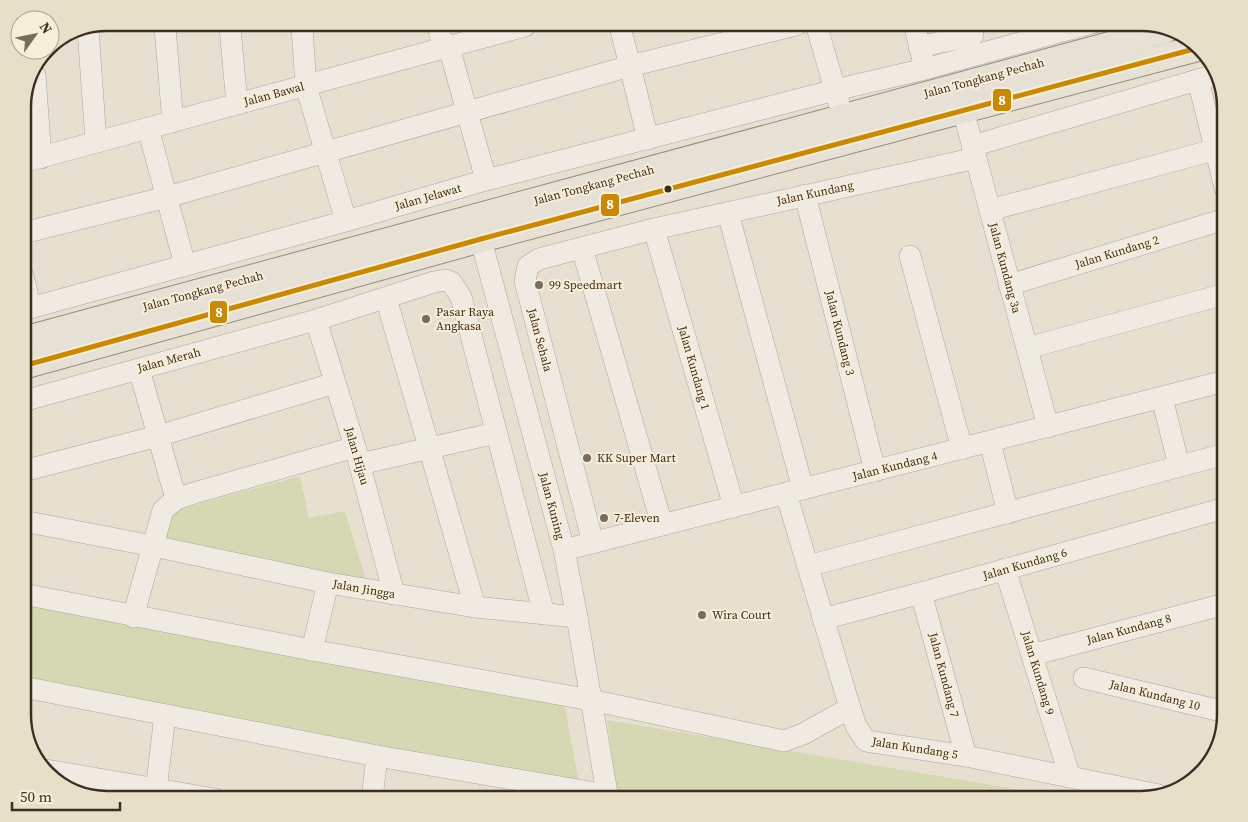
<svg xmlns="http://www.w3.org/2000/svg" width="1248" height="822" font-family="'Source Serif 4',serif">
  <rect width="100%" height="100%" fill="#e7e0d1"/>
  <!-- green -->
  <g fill="#d6d7b3">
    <polygon points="300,476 309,518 345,511 366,580 165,546 162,516 180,509"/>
    <polygon points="23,600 564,702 579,783 23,682"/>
    <polygon points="607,720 1075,799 649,799 617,794"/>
  </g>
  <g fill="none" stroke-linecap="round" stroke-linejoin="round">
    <defs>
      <g id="minor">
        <polyline points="816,24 839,103"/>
        <polyline points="914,24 923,60"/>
        <polyline points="620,26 648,139"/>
        <polyline points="302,27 306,86 346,221"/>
        <polyline points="438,27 444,48"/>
        <polyline points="165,28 173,122"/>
        <polyline points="230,28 237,104"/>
        <polyline points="88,29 96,142"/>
        <polyline points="449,47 486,180"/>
        <polyline points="919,47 973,35"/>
        <polyline points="35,75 41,158"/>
        <polyline points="1198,80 1225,188"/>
        <polyline points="963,110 1048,427"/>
        <polyline points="148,128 185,265"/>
        <polyline points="972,146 1218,74"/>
        <polyline points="23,162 525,26"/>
        <polyline points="805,195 875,471"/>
        <polyline points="990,210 1225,147"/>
        <polyline points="728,213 803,489"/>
        <polyline points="477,225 564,550 577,617 608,799"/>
        <polyline points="654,229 734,507"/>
        <polyline points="23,233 167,197 630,66 796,25"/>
        <polyline points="582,248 662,525"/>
        <polyline points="910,256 962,449"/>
        <polyline points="23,276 31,308"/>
        <polyline points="1009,285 1225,219"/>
        <polyline points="386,298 475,607"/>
        <polyline points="23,310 346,221 486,180 835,90 925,69 1092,23"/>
        <polyline points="316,320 355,447 394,594"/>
        <polyline points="1027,348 1225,294"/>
        <polyline points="139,369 176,499"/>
        <polyline points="1162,398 1179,466"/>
        <polyline points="23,401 316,320 434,282 445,280 451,282 461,297 544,614"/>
        <polyline points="990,442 1008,513"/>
        <polyline points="360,464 496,433"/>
        <polyline points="23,471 158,436 335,383"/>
        <polyline points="786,493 850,708 856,726 866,741 966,756 1159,795"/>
        <polyline points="23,521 153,546 328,583 475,607 577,617"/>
        <polyline points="593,543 525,281 528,266 539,259 654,229 976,158"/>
        <polyline points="564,550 1225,381"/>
        <polyline points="808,566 1225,454"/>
        <polyline points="1005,569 1070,777"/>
        <polyline points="921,593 966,756"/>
        <polyline points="23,594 312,650 591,700 784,741 803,734 850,708"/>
        <polyline points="133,617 163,510 176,499 194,493 355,447"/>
        <polyline points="823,619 921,593 1225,508"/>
        <polyline points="312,650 328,583"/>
        <polyline points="1032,655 1225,604"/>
        <polyline points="1084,678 1225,712"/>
        <polyline points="23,687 377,756 607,795"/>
        <polyline points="46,770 215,799"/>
        <polyline points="155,799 165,715"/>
        <polyline points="372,799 377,756"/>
      </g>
      <g id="major">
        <polyline points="23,340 1165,30"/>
        <polyline points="23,366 481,239 963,110 1198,48"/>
      </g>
    </defs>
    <!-- minor casing -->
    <use href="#minor" stroke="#ada599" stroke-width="22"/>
    <!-- major casing -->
    <use href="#major" stroke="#928b80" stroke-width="28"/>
    <!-- minor -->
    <use href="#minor" stroke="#efebe3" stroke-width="21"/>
    <!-- major -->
    <use href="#major" stroke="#e6e1d4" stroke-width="26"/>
    <defs>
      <polyline id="bus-1" points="23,366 481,239 1198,48"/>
    </defs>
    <!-- bus-1 casing -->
    <use href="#bus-1" stroke="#f7eed8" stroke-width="9"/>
    <!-- bus-1 -->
    <use href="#bus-1" stroke="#c88808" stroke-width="5"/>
  </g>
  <!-- markers -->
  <circle fill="#3d2e20" stroke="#f7eed8" stroke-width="2" cx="668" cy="189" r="4.5"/>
  <g fill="#786c5e" stroke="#f7eed8" stroke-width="2">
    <circle cx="539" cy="285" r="5"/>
    <circle cx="426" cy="319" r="5"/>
    <circle cx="587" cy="458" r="5"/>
    <circle cx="604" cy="518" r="5"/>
    <circle cx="702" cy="615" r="5"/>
  </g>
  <g text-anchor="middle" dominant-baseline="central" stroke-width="4" stroke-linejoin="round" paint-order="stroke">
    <!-- street labels -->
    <g font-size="12" fill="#3d2e20" stroke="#f7eed8">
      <text transform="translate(984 78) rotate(-15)">Jalan Tongkang Pechah</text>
      <text transform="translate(274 94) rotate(-15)">Jalan Bawal</text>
      <text transform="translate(594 185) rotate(-15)">Jalan Tongkang Pechah</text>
      <text transform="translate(815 193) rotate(-12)">Jalan Kundang</text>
      <text transform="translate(428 197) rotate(-16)">Jalan Jelawat</text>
      <text transform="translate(1117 252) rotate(-17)">Jalan Kundang 2</text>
      <text transform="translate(1005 268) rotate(75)">Jalan Kundang 3a</text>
      <text transform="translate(203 291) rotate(-15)">Jalan Tongkang Pechah</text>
      <text transform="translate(840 333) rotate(76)">Jalan Kundang 3</text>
      <text transform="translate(540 340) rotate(75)">Jalan Sehala</text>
      <text transform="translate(169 360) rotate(-15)">Jalan Merah</text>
      <text transform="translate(694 368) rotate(74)">Jalan Kundang 1</text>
      <text transform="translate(357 456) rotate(74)">Jalan Hijau</text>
      <text transform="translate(895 466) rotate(-14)">Jalan Kundang 4</text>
      <text transform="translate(552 506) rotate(75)">Jalan Kuning</text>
      <text transform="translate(1025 564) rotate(-16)">Jalan Kundang 6</text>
      <text transform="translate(364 589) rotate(10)">Jalan Jingga</text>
      <text transform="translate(1129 629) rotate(-15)">Jalan Kundang 8</text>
      <text transform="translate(1038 673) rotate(73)">Jalan Kundang 9</text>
      <text transform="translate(944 675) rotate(75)">Jalan Kundang 7</text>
      <text transform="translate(1155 695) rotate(14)">Jalan Kundang 10</text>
      <text transform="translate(915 748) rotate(9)">Jalan Kundang 5</text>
    </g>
    <!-- poi labels -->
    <g font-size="12" fill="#3d2e20" stroke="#f7eed8" text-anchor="start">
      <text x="549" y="285">99 Speedmart</text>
      <text x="436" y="312">Pasar Raya<tspan x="436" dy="14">Angkasa</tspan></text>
      <text x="597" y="458">KK Super Mart</text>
      <text x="614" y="518">7-Eleven</text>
      <text x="712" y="615">Wira Court</text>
    </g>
  </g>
  <!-- crop -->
  <path d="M0 0H1248V822H0ZM107 31H1141A76 76 0 0 1 1217 107V715A76 76 0 0 1 1141 791H107A76 76 0 0 1 31 715V107A76 76 0 0 1 107 31Z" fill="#e8dfc9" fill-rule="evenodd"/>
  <path fill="none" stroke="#3d2e20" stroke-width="2.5" d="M107 31H1141A76 76 0 0 1 1217 107V715A76 76 0 0 1 1141 791H107A76 76 0 0 1 31 715V107A76 76 0 0 1 107 31Z"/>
  <g stroke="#f7eed8" stroke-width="2">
    <rect x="992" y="88" width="20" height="24" rx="5" fill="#c88808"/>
    <rect x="600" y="193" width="20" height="24" rx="5" fill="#c88808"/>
    <rect x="209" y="300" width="19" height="24" rx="5" fill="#c88808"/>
  </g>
  <g font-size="14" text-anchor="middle" font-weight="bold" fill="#fff">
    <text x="1002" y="105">8</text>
    <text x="610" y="209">8</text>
    <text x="219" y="317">8</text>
  </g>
  <!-- north arrow -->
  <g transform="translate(35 35) rotate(57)"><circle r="24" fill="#f7eed8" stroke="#ada18e"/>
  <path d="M0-4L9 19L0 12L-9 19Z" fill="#786c5e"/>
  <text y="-8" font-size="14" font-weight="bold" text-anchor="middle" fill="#3d2e20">N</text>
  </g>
  <!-- scale -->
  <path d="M12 802v8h108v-8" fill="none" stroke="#3d2e20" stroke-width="2.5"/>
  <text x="20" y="802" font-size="15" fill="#3d2e20" stroke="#f7eed8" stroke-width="4" paint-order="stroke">50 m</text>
</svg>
